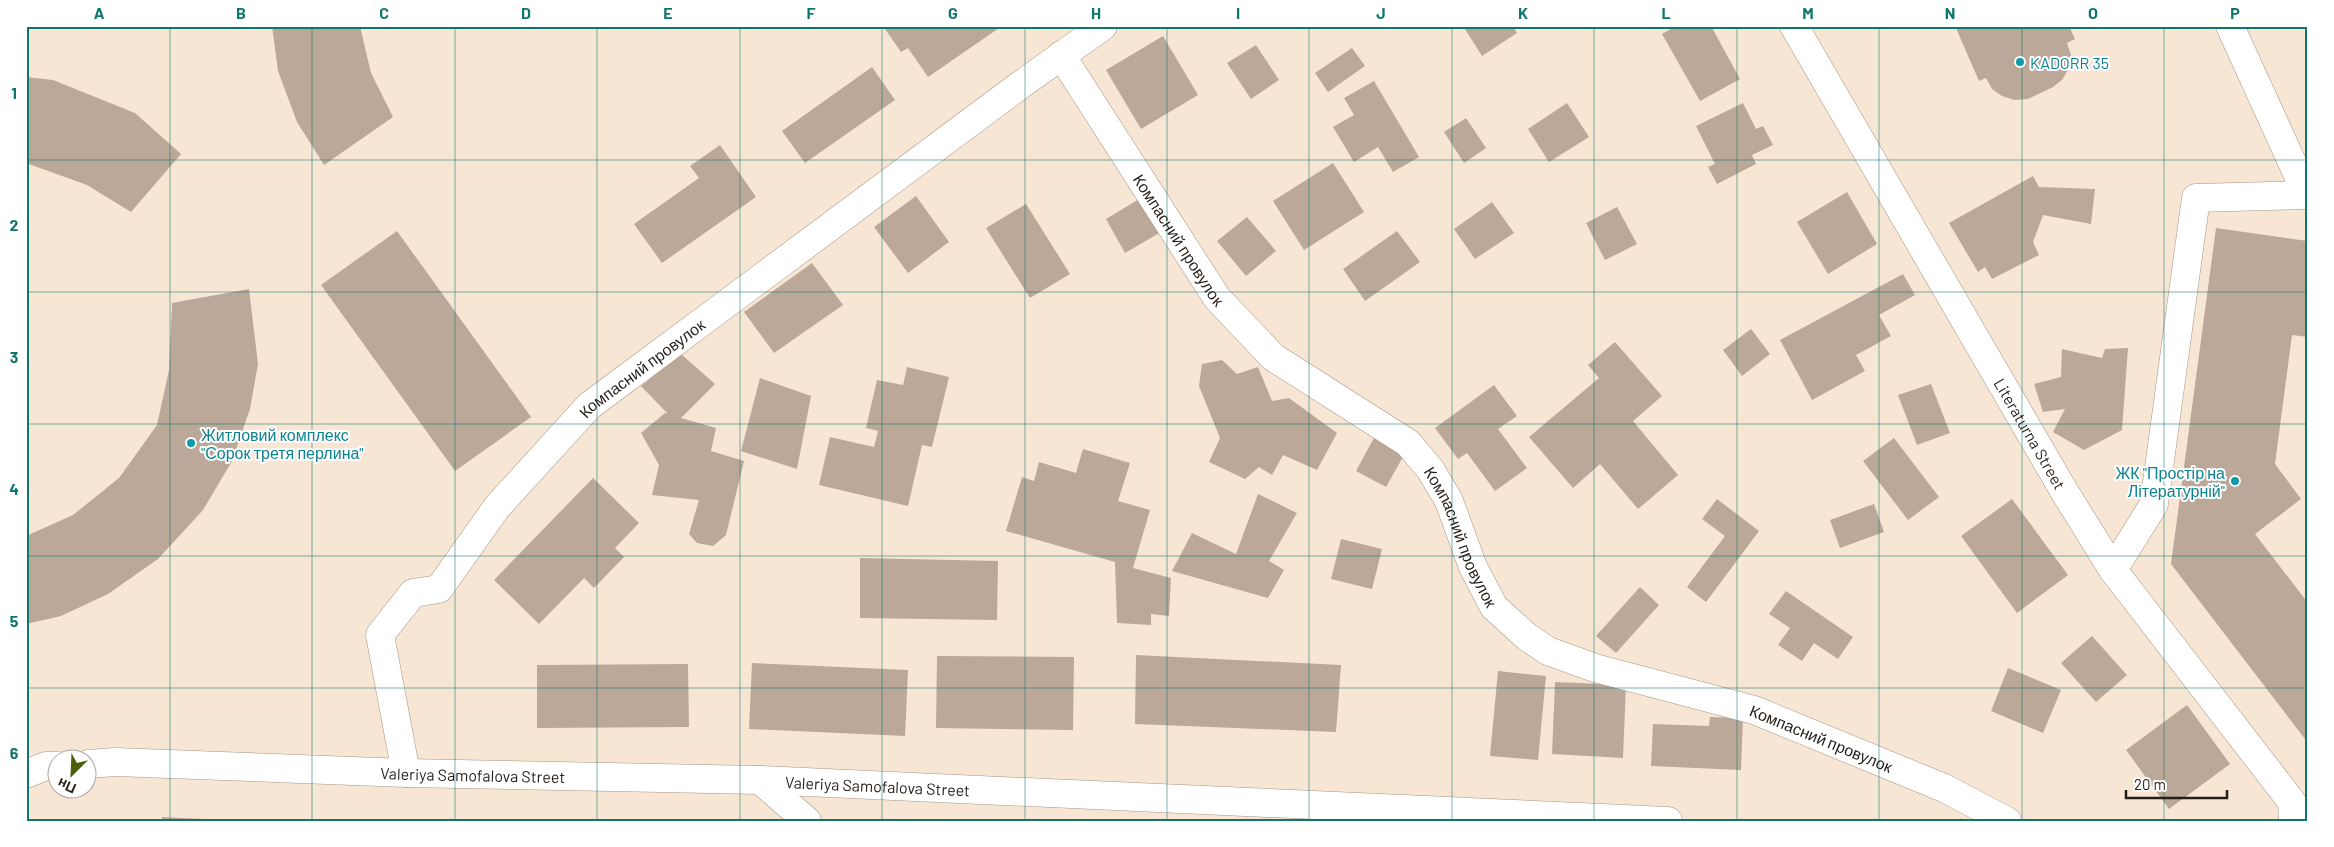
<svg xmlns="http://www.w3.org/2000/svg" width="2334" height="847" font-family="Barlow,sans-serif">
  <rect width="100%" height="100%" fill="#f8e6d5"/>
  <!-- building -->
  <g fill="#bba899">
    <polygon points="272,26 360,26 371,73 393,117 324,165 297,122 278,71"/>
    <polygon points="883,26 1002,26 928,77 908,48 901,52"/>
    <polygon points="1463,26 1513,26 1517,33 1482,56"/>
    <polygon points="1676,26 1711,26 1740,79 1700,101 1662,34"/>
    <polygon points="1955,26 2069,26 2075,39 2067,43 2071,55 2069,68 2062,80 2053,87 2028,99 2014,100 2002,96 1992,89 1986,78 1979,81"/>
    <polygon points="1163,36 1198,95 1141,129 1106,70"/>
    <polygon points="1256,45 1279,80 1251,99 1227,63"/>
    <polygon points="1352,48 1365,66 1328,92 1315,73"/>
    <polygon points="872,67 895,100 805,163 782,131"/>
    <polygon points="26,77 53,80 135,113 181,154 131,212 87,185 26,163"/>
    <polygon points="1374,81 1419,157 1393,172 1378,147 1354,162 1333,127 1354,115 1344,98"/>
    <polygon points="1567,103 1589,137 1549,162 1528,129"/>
    <polygon points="1743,103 1756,129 1763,126 1773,145 1752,155 1756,164 1717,184 1708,167 1715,164 1696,126"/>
    <polygon points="1466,118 1486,148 1464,163 1444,132"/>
    <polygon points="720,145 756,197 662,263 634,224 699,178 690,166"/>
    <polygon points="1333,163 1364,212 1304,250 1273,201"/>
    <polygon points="2033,176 2039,187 2095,189 2091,224 2043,215 2033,242 2039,255 1992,279 1985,267 1978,272 1949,223"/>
    <polygon points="1847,192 1877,244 1828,274 1797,222"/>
    <polygon points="916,196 949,242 908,273 874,227"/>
    <polygon points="1141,198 1161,232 1125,253 1106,219"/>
    <polygon points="1492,202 1514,233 1475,259 1454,229"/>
    <polygon points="1026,204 1070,274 1030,298 986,228"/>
    <polygon points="1617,207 1637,244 1605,260 1586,223"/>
    <polygon points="1247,217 1276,251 1246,276 1217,241"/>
    <polygon points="2216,228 2308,241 2308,337 2292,335 2275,464 2301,499 2255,534 2308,603 2308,743 2171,564"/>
    <polygon points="397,231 531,417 455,471 321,285"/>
    <polygon points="1397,231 1420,262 1365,301 1343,269"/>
    <polygon points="812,263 843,305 774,353 744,312"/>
    <polygon points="1903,274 1915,295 1879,315 1891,336 1856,355 1865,371 1812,400 1780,340"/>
    <polygon points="249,289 258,364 250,409 232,461 203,510 158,559 108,594 61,616 26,624 26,536 73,515 119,478 157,425 169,370 172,303"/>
    <polygon points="1751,329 1770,354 1742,376 1723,350"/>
    <polygon points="1615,342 1662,396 1633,421 1678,475 1638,509 1600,464 1573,488 1529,437 1599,378 1588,365"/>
    <polygon points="2128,348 2122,430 2084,450 2053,432 2065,409 2043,412 2034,384 2061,377 2062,349 2102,358 2105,349"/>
    <polygon points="681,354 715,384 681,418 716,428 711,451 744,461 726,535 713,546 697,543 689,534 699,500 652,495 659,465 641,433 665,413 668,414 641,386"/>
    <polygon points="1222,360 1237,374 1258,367 1272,401 1289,398 1337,433 1317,470 1283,455 1272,475 1259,467 1245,479 1209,462 1220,438 1199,386 1202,364"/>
    <polygon points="907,367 949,377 932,447 922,445 908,506 819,485 830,437 874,447 878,431 866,428 877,380 903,385"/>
    <polygon points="760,378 811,396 797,469 741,451"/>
    <polygon points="1931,384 1950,433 1917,445 1898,395"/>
    <polygon points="1494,385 1517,416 1498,429 1527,468 1495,491 1467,453 1458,459 1435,428"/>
    <polygon points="1374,438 1404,455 1386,487 1356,471"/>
    <polygon points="1894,438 1939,497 1908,520 1863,461"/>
    <polygon points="1083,449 1130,463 1118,501 1150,510 1133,568 1171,578 1169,616 1151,614 1151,625 1117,623 1115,562 1006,531 1022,477 1034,481 1039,462 1076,473"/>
    <polygon points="593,478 639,523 615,548 624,557 594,588 584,578 539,624 494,580"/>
    <polygon points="1258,494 1297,513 1269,561 1284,570 1268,598 1172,571 1192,533 1236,554"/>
    <polygon points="1717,499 1759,531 1706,602 1687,587 1725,536 1702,519"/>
    <polygon points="2012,499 2068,575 2017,613 1961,536"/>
    <polygon points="1874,504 1884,532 1840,548 1830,520"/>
    <polygon points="1341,539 1382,549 1372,589 1331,579"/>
    <polygon points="860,558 998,561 997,620 860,618"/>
    <polygon points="1640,587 1659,605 1616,653 1596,636"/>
    <polygon points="1786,591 1853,637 1838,659 1814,643 1802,661 1778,645 1790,628 1769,614"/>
    <polygon points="2092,636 2127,675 2096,702 2061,663"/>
    <polygon points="1136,655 1341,665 1336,732 1135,724"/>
    <polygon points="937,656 1074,657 1073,730 936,728"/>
    <polygon points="752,663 908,670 905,736 749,729"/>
    <polygon points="688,664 689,727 537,728 537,665"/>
    <polygon points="2008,668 2061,690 2043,733 1991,711"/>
    <polygon points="1498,671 1546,676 1538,760 1490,756"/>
    <polygon points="1555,682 1626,685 1623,758 1552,754"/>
    <polygon points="2187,705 2230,764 2169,809 2126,750"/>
    <polygon points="1710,717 1743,718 1741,770 1651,766 1653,724 1709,726"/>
    <polygon points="162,817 203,819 203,821 162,821"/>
  </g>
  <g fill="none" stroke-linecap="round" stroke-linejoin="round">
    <defs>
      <g id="minor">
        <path id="s1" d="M1794,26L2064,491L2113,570L2292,802L2293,821"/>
        <path id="s2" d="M1061,55L1217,298L1273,357L1408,443L1430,469L1449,501L1473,567L1494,607L1527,637L1548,651L1595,668L1754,710L1944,788L2007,821"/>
        <polyline points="2113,570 2154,504 2196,198 2307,195 2230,26"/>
        <path id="s3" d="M88,764L115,762L406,773L760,780L1668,821"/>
        <path id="s4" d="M406,773L380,635L413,593L439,589L497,507L589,406L1023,83L1103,26"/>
        <polyline points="26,774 46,766 58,766"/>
        <polyline points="760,780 807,821"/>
      </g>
    </defs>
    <!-- minor casing -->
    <use href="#minor" stroke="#a69585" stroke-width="29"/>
    <!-- minor -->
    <use href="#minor" stroke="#fff" stroke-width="28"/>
  </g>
  <!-- grid -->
  <path fill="none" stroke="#0f766e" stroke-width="1" stroke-opacity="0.55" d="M170,26V821M312,26V821M455,26V821M597,26V821M740,26V821M882,26V821M1025,26V821M1167,26V821M1309,26V821M1452,26V821M1594,26V821M1737,26V821M1879,26V821M2022,26V821M2164,26V821M26,160H2308M26,292H2308M26,424H2308M26,556H2308M26,688H2308"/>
  <!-- markers -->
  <g fill="#0f9aa8" stroke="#fff" stroke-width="2">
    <circle cx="2020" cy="62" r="5"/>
    <circle cx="191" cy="443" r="5"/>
    <circle cx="2235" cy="481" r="5"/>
  </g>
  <g text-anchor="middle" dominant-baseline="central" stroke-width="4" stroke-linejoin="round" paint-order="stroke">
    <!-- culture labels -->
    <g font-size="16" fill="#0d838f" stroke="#fff" text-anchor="start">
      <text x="2030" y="62">KADORR 35</text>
      <text x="201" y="434">Житловий комплекс<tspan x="201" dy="18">"Сорок третя перлина"</tspan></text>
      <text x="2225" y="472" text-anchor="end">ЖК "Простір на<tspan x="2225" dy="18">Літературній"</tspan></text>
    </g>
    <!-- street labels -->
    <g font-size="16" fill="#261f19" stroke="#fff">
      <text stroke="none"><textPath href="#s2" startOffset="219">Компасний провулок</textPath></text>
      <text stroke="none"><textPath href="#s4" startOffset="522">Компасний провулок</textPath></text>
      <text stroke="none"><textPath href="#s1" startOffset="471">Literaturna Street</textPath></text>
      <text stroke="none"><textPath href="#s2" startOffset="639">Компасний провулок</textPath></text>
      <text stroke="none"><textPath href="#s2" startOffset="1074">Компасний провулок</textPath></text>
      <text stroke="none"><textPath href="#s3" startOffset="385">Valeriya Samofalova Street</textPath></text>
      <text stroke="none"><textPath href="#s3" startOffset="790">Valeriya Samofalova Street</textPath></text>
    </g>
  </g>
  <!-- border -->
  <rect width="2334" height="847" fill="none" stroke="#ffffff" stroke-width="55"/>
  <!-- north arrow -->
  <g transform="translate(72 774) rotate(204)"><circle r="24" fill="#ffffff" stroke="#a8a5a3"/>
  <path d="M0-4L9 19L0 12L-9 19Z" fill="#49600b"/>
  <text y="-8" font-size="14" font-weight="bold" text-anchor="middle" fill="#261f19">Пн</text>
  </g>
  <!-- scale -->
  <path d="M2126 790v8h101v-8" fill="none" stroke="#261f19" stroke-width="2.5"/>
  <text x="2134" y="790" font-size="15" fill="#261f19" stroke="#ffffff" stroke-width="4" paint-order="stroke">20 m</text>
  <rect x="28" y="28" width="2278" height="792" fill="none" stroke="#0f766e" stroke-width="2"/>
  <g font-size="16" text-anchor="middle" font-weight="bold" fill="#0f766e">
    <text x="99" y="19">A</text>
    <text x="241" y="19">B</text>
    <text x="384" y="19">C</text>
    <text x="526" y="19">D</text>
    <text x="668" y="19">E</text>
    <text x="811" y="19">F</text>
    <text x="953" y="19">G</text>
    <text x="1096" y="19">H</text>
    <text x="1238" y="19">I</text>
    <text x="1381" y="19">J</text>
    <text x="1523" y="19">K</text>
    <text x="1666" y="19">L</text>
    <text x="1808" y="19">M</text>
    <text x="1950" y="19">N</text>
    <text x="2093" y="19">O</text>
    <text x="2235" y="19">P</text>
    <text x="14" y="99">1</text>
    <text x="14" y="231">2</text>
    <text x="14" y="363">3</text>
    <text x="14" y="495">4</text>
    <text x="14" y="627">5</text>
    <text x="14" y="759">6</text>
  </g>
</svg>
